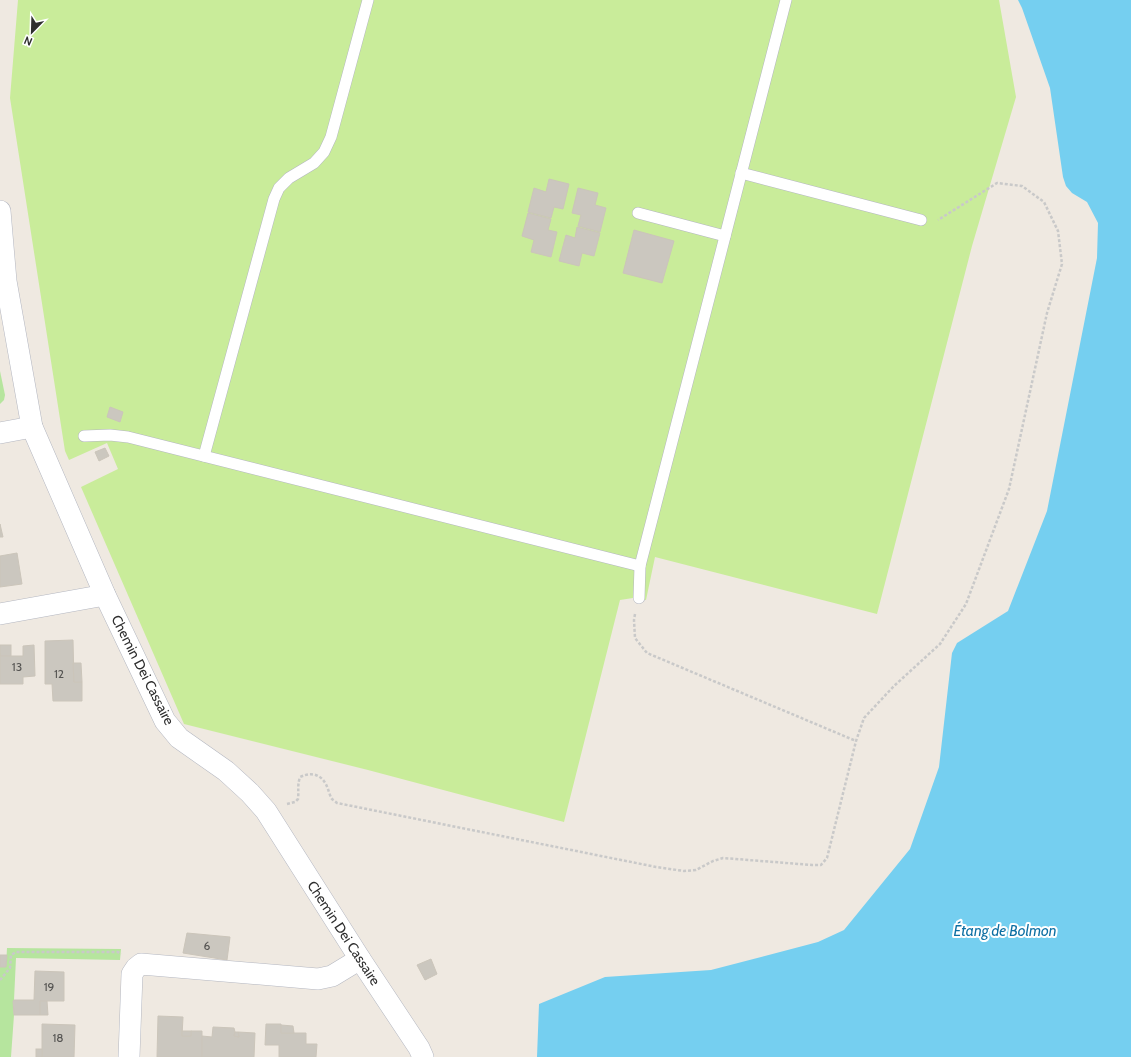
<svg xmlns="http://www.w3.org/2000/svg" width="1131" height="1057" font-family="Cabin,sans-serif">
  <rect width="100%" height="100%" fill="#efe9e1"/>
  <!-- green -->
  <g fill="#b6e59e">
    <polygon points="0,371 5,395 4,400 0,404"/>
    <polygon points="7,948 121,949 120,960 16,958 14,1000 13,1002 14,1015 11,1057 0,1057 0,967 6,967"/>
  </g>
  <!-- pitch -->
  <polygon fill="#c9ec9a" points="18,0 999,0 1016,97 972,246 877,614 655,557 646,600 633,598 620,600 564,822 368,770 184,724 81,487 118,469 107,443 69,460 65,451 10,98"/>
  <!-- water -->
  <polygon fill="#75cff0" points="1018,0 1131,0 1131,1057 537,1057 539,1004 605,977 711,970 818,942 844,930 910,849 939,767 952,653 957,643 1008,611 1047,511 1097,258 1098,223 1087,202 1072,193 1066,186 1063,177 1050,88 1022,8"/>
  <!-- building -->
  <g fill="#cbc7bf" stroke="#cbc5ba">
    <polygon points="549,179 569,184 563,209 554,207 551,218 528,212 534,188 546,192"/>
    <polygon points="578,188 598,193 595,205 606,208 600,232 578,226 581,215 572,213"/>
    <polygon points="528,213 551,219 548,230 557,232 551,257 531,252 534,240 522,236"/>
    <polygon points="577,227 600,233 594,256 582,253 579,266 559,261 566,235 575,238"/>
    <polygon points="634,230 674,241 662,283 623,273"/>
    <polygon points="110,407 123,412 120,422 107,417"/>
    <polygon points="105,448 109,456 99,461 95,452"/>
    <polygon points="0,524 3,537 0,537"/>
    <polygon points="17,553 22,584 0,587 0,556"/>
    <polygon points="73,640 74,682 82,682 82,701 53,701 52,684 45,684 45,641"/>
    <rect x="0" y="645" width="11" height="11"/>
    <polygon points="34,645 35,676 23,677 23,684 0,684 0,653 0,656 23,656 23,646"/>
    <polygon points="73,663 81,663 82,682 74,682"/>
    <polygon points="187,933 230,937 227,960 183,953"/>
    <polygon points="0,955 7,955 6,967 0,967"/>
    <polygon points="431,959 437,974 425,980 417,965"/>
    <polygon points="35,971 64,972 64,1001 40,1001 40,1015 14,1015 13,1001 14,1000 34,1000"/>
    <polygon points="40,1001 47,1001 48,1015 40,1015"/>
    <polygon points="158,1016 183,1017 182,1036 191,1036 191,1031 202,1031 202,1057 157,1057"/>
    <polygon points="42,1024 75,1025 74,1057 42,1057"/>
    <polygon points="266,1024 281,1024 281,1033 306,1033 306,1044 317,1044 316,1057 279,1057 279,1045 265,1045"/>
    <polygon points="281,1025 293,1026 294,1033 281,1033"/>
    <polygon points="213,1027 234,1028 235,1032 234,1036 239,1037 238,1032 255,1033 254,1057 202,1057 202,1036 212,1037"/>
    <rect x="182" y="1031" width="9" height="5"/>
    <polygon points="235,1032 238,1032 239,1037 234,1036"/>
    <rect x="36" y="1049" width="6" height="8"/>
  </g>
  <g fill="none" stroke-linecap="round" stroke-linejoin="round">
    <defs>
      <g id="service">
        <polyline points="741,173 921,220"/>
        <polyline points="638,213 725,236"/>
        <polyline points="84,436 110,435 128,437 640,566"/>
        <polyline points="204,456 274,199 279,188 289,178 314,163 324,152 331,137 368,0"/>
        <polyline points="639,598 640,566 786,0"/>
      </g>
      <g id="minor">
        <polyline points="0,211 6,281 32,427 105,595 165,721 179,738 226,771 250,793 266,811 360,959 419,1048 423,1057"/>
        <polyline points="0,433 32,427"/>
        <polyline points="0,614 105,595"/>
        <polyline points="129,1057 132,974 136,968 141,964 318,979 332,976 360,959"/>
      </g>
    </defs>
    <!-- service casing -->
    <use href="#service" stroke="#b4b7c1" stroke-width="12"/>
    <!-- minor casing -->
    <use href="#minor" stroke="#b4b7c1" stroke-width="22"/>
    <!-- path -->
    <g stroke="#c9c9c9" stroke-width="2.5" stroke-dasharray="3 2" stroke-linecap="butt">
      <polyline points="635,614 634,620 635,638 647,653 856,741"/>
      <path d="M287,804L295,802L298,799C299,791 297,786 300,777C313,771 323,775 328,789C329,792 330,796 332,799C333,800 335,801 337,803L656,867L684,871L696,870L713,861L723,858L812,865H821L827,858L856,741L864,718L894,686L940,644L966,604L1009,489L1047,313L1062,264L1058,231L1044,202L1022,186L997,183L938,220"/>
      <polyline points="0,980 10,968 11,955 16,952 118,952 121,954"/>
    </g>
    <!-- service -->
    <use href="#service" stroke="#fff" stroke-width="11"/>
    <!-- minor -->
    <use href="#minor" stroke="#fff" stroke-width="21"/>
  </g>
  <g text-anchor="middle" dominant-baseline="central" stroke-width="4" stroke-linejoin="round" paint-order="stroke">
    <!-- number labels -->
    <g font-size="12" fill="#555452">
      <text x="17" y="666">13</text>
      <text x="59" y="673">12</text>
      <text x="207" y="945">6</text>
      <text x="49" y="986">19</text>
      <text x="58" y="1037">18</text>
    </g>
    <!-- street labels -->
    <g font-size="14" fill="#2e2e2e" stroke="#fff">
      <text transform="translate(143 670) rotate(63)">Chemin Dei Cassaire</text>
      <text transform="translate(344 933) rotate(57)">Chemin Dei Cassaire</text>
    </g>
    <!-- water labels -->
    <g font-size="15" font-style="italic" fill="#0d6fa3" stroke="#fff">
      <text x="1005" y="931">Étang de Bolmon</text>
    </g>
  </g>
  <!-- north arrow -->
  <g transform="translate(32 32) rotate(203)" stroke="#ffffff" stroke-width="3" paint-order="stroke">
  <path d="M0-3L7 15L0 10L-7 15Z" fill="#2e2e2e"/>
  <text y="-6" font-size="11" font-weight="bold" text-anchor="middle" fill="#2e2e2e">N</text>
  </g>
</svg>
